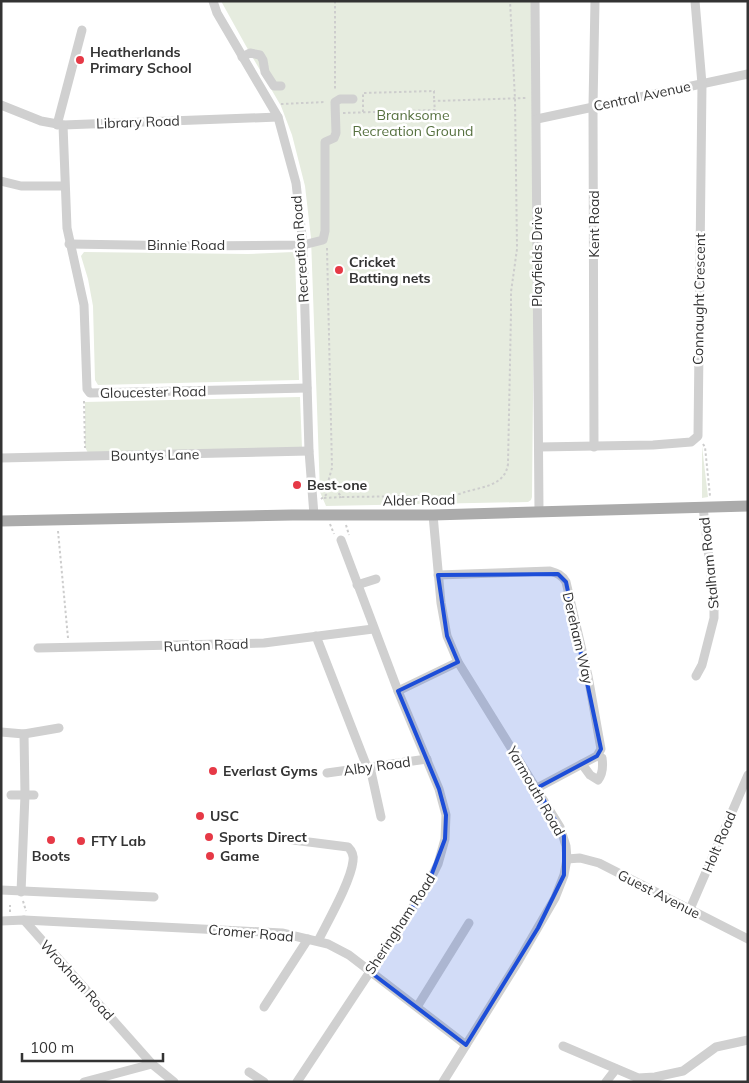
<svg xmlns="http://www.w3.org/2000/svg" width="749" height="1083" font-family="Mulish,sans-serif">
  <rect width="100%" height="100%" fill="#fff"/>
  <!-- green -->
  <g fill="#e6ecdf">
    <polygon points="221,1 531,1 534,296 532,497 531,500 528,502 326,506 320,492 311,238 305,186 292,135 281,106 246,46"/>
    <polygon points="84,252 248,254 293,252 295,256 299,380 98,385 95,380 93,306 88,279 81,256"/>
    <polygon points="300,397 302,448 88,453 85,447 85,402"/>
    <polygon points="702,446 708,497 702,498"/>
  </g>
  <g fill="none" stroke-linecap="round" stroke-linejoin="round">
    <!-- path -->
    <g stroke="#cdcdcd" stroke-width="2" stroke-dasharray="2.5 2.5" stroke-linecap="butt">
      <polyline points="335,1 335,91"/>
      <polyline points="281,104 326,102"/>
      <polyline points="363,112 363,93 434,91 434,101"/>
      <polyline points="343,113 435,110 434,101 526,98"/>
      <path d="M327,248L332,468L328,482L342,497L425,496L434,497L440,502C450,500 453,496 462,493C479,487 505,487 508,464L511,313V292L517,249L515,99L510,1"/>
      <polyline points="84,401 85,448"/>
      <polyline points="703,444 705,447 710,496"/>
      <polyline points="324,498 342,497"/>
      <polyline points="321,499 327,494 328,482"/>
      <polyline points="330,524 334,534"/>
      <polyline points="346,525 349,535"/>
      <polyline points="58,531 68,638"/>
      <polyline points="23,901 26,911"/>
      <polyline points="10,912 10,905"/>
    </g>
    <!-- minor -->
    <g stroke="#d0d0d0" stroke-width="9">
      <polyline points="213,1 217,13 278,117 296,183 303,245 309,451 314,515"/>
      <polyline points="535,1 539,512"/>
      <polyline points="242,57 250,53 260,55 263,60 265,72 274,86 281,86"/>
      <polyline points="1,105 41,121 63,125 278,117"/>
      <polyline points="537,119 748,74"/>
      <polyline points="57,125 82,30"/>
      <polyline points="63,125 67,228 84,305 87,389 90,393 307,388"/>
      <polyline points="1,181 21,186 64,186"/>
      <polyline points="69,244 192,246 303,245 323,240 325,231 325,142 334,138 336,133 335,102 340,99 353,99"/>
      <polyline points="539,447 653,445 691,442 698,436 702,84 695,1"/>
      <polyline points="594,447 593,106 595,1"/>
      <polyline points="1,458 309,451"/>
      <polyline points="433,515 441,603 447,636 458,662 560,827 566,846 567,859 564,875 555,898 519,960 443,1082"/>
      <path d="M438,575L550,571C557,573 562,575 566,582L588,676L601,749L597,756L537,788"/>
      <polyline points="357,585 376,579"/>
      <polyline points="316,636 367,767"/>
      <polyline points="38,648 264,643 373,629"/>
      <polyline points="696,676 702,665 714,618 714,599 703,507"/>
      <polyline points="398,691 458,662"/>
      <polyline points="1,732 24,734 59,728"/>
      <path d="M582,764L590,775L598,780C603,774 603,765 602,758L597,756"/>
      <polyline points="370,767 381,817"/>
      <polyline points="327,773 427,759"/>
      <polyline points="11,795 34,795"/>
      <path d="M293,840L348,847C352,851 354,855 353,861C351,881 328,921 318,941"/>
      <polyline points="567,859 580,858 599,863 748,939"/>
      <polyline points="1,890 154,897"/>
      <polyline points="21,892 25,795 24,734"/>
      <polyline points="690,909 748,775"/>
      <polyline points="24,920 152,1064 174,1082"/>
      <polyline points="1,921 24,920 282,933 328,944 349,955 466,1045"/>
      <polyline points="264,1007 308,939"/>
      <polyline points="417,1007 469,923"/>
      <polyline points="563,1046 638,1078 655,1077 683,1071 716,1047 748,1040"/>
      <polyline points="249,1072 264,1082"/>
      <polyline points="84,1082 152,1064"/>
      <polyline points="297,1082 428,884 438,864 445,839 446,815 439,789 398,691 341,540"/>
      <polyline points="606,1082 616,1069"/>
    </g>
    <!-- major -->
    <polyline stroke="#ababab" stroke-width="11" points="1,521 292,515 433,515 748,506"/>
  </g>
  <!-- marked area -->
  <path fill="#1d4ed8" fill-opacity="0.2" stroke="#1d4ed8" stroke-width="4" stroke-linejoin="round" d="M558,574L566,582L601,749L597,756L537,788L564,836V875L538,928L466,1045L369,971L428,884L445,839L446,815L439,789L398,691L458,662L447,636L438,575Z"/>
  <!-- markers -->
  <g fill="#e63946" stroke="#fff" stroke-width="2">
    <circle cx="80" cy="60" r="5"/>
    <circle cx="339" cy="270" r="5"/>
    <circle cx="297" cy="485" r="5"/>
    <circle cx="213" cy="771" r="5"/>
    <circle cx="200" cy="816" r="5"/>
    <circle cx="209" cy="837" r="5"/>
    <circle cx="51" cy="840" r="5"/>
    <circle cx="81" cy="841" r="5"/>
    <circle cx="210" cy="856" r="5"/>
  </g>
  <g text-anchor="middle" dominant-baseline="central" stroke-width="5" stroke-linejoin="round" paint-order="stroke">
    <!-- poi labels -->
    <g font-size="14" font-weight="bold" fill="#333" stroke="#fff" text-anchor="start">
      <text x="90" y="52">Heatherlands<tspan x="90" dy="16">Primary School</tspan></text>
      <text x="349" y="262">Cricket<tspan x="349" dy="16">Batting nets</tspan></text>
      <text x="307" y="485">Best-one</text>
      <text x="223" y="771">Everlast Gyms</text>
      <text x="210" y="816">USC</text>
      <text x="219" y="837">Sports Direct</text>
      <text x="91" y="841">FTY Lab</text>
      <text x="51" y="856" text-anchor="middle">Boots</text>
      <text x="220" y="856">Game</text>
    </g>
    <!-- street labels -->
    <g font-size="14" fill="#333" stroke="#fff">
      <text transform="translate(642 96) rotate(-12)">Central Avenue</text>
      <text transform="translate(138 122) rotate(-2)">Library Road</text>
      <text transform="translate(594 224) rotate(-90)">Kent Road</text>
      <text x="186" y="245">Binnie Road</text>
      <text transform="translate(300 249) rotate(-94)">Recreation Road</text>
      <text transform="translate(537 257) rotate(-90)">Playfields Drive</text>
      <text transform="translate(699 299) rotate(-89)">Connaught Crescent</text>
      <text transform="translate(153 392) rotate(-1)">Gloucester Road</text>
      <text transform="translate(155 455) rotate(-1)">Bountys Lane</text>
      <text transform="translate(419 500) rotate(-1)">Alder Road</text>
      <text transform="translate(709 563) rotate(-96)">Stalham Road</text>
      <text transform="translate(578 638) rotate(77)">Dereham Way</text>
      <text transform="translate(206 645) rotate(-2)">Runton Road</text>
      <text transform="translate(377 766) rotate(-8)">Alby Road</text>
      <text transform="translate(536 791) rotate(60)">Yarmouth Road</text>
      <text transform="translate(719 842) rotate(-67)">Holt Road</text>
      <text transform="translate(659 894) rotate(27)">Guest Avenue</text>
      <text transform="translate(400 924) rotate(-57)">Sheringham Road</text>
      <text transform="translate(251 933) rotate(5)">Cromer Road</text>
      <text transform="translate(77 980) rotate(48)">Wroxham Road</text>
    </g>
    <!-- park labels -->
    <g font-size="14" fill="#56703f" stroke="#fff">
      <text x="413" y="115">Branksome<tspan x="413" dy="16">Recreation Ground</tspan></text>
    </g>
  </g>
  <!-- border -->
  <rect width="749" height="1083" fill="none" stroke="#333333" stroke-width="5"/>
  <!-- scale -->
  <path d="M22 1053v8h141v-8" fill="none" stroke="#333333" stroke-width="2.5"/>
  <text x="30" y="1053" font-size="15" fill="#333333" stroke="#ffffff" stroke-width="4" paint-order="stroke">100 m</text>
</svg>
